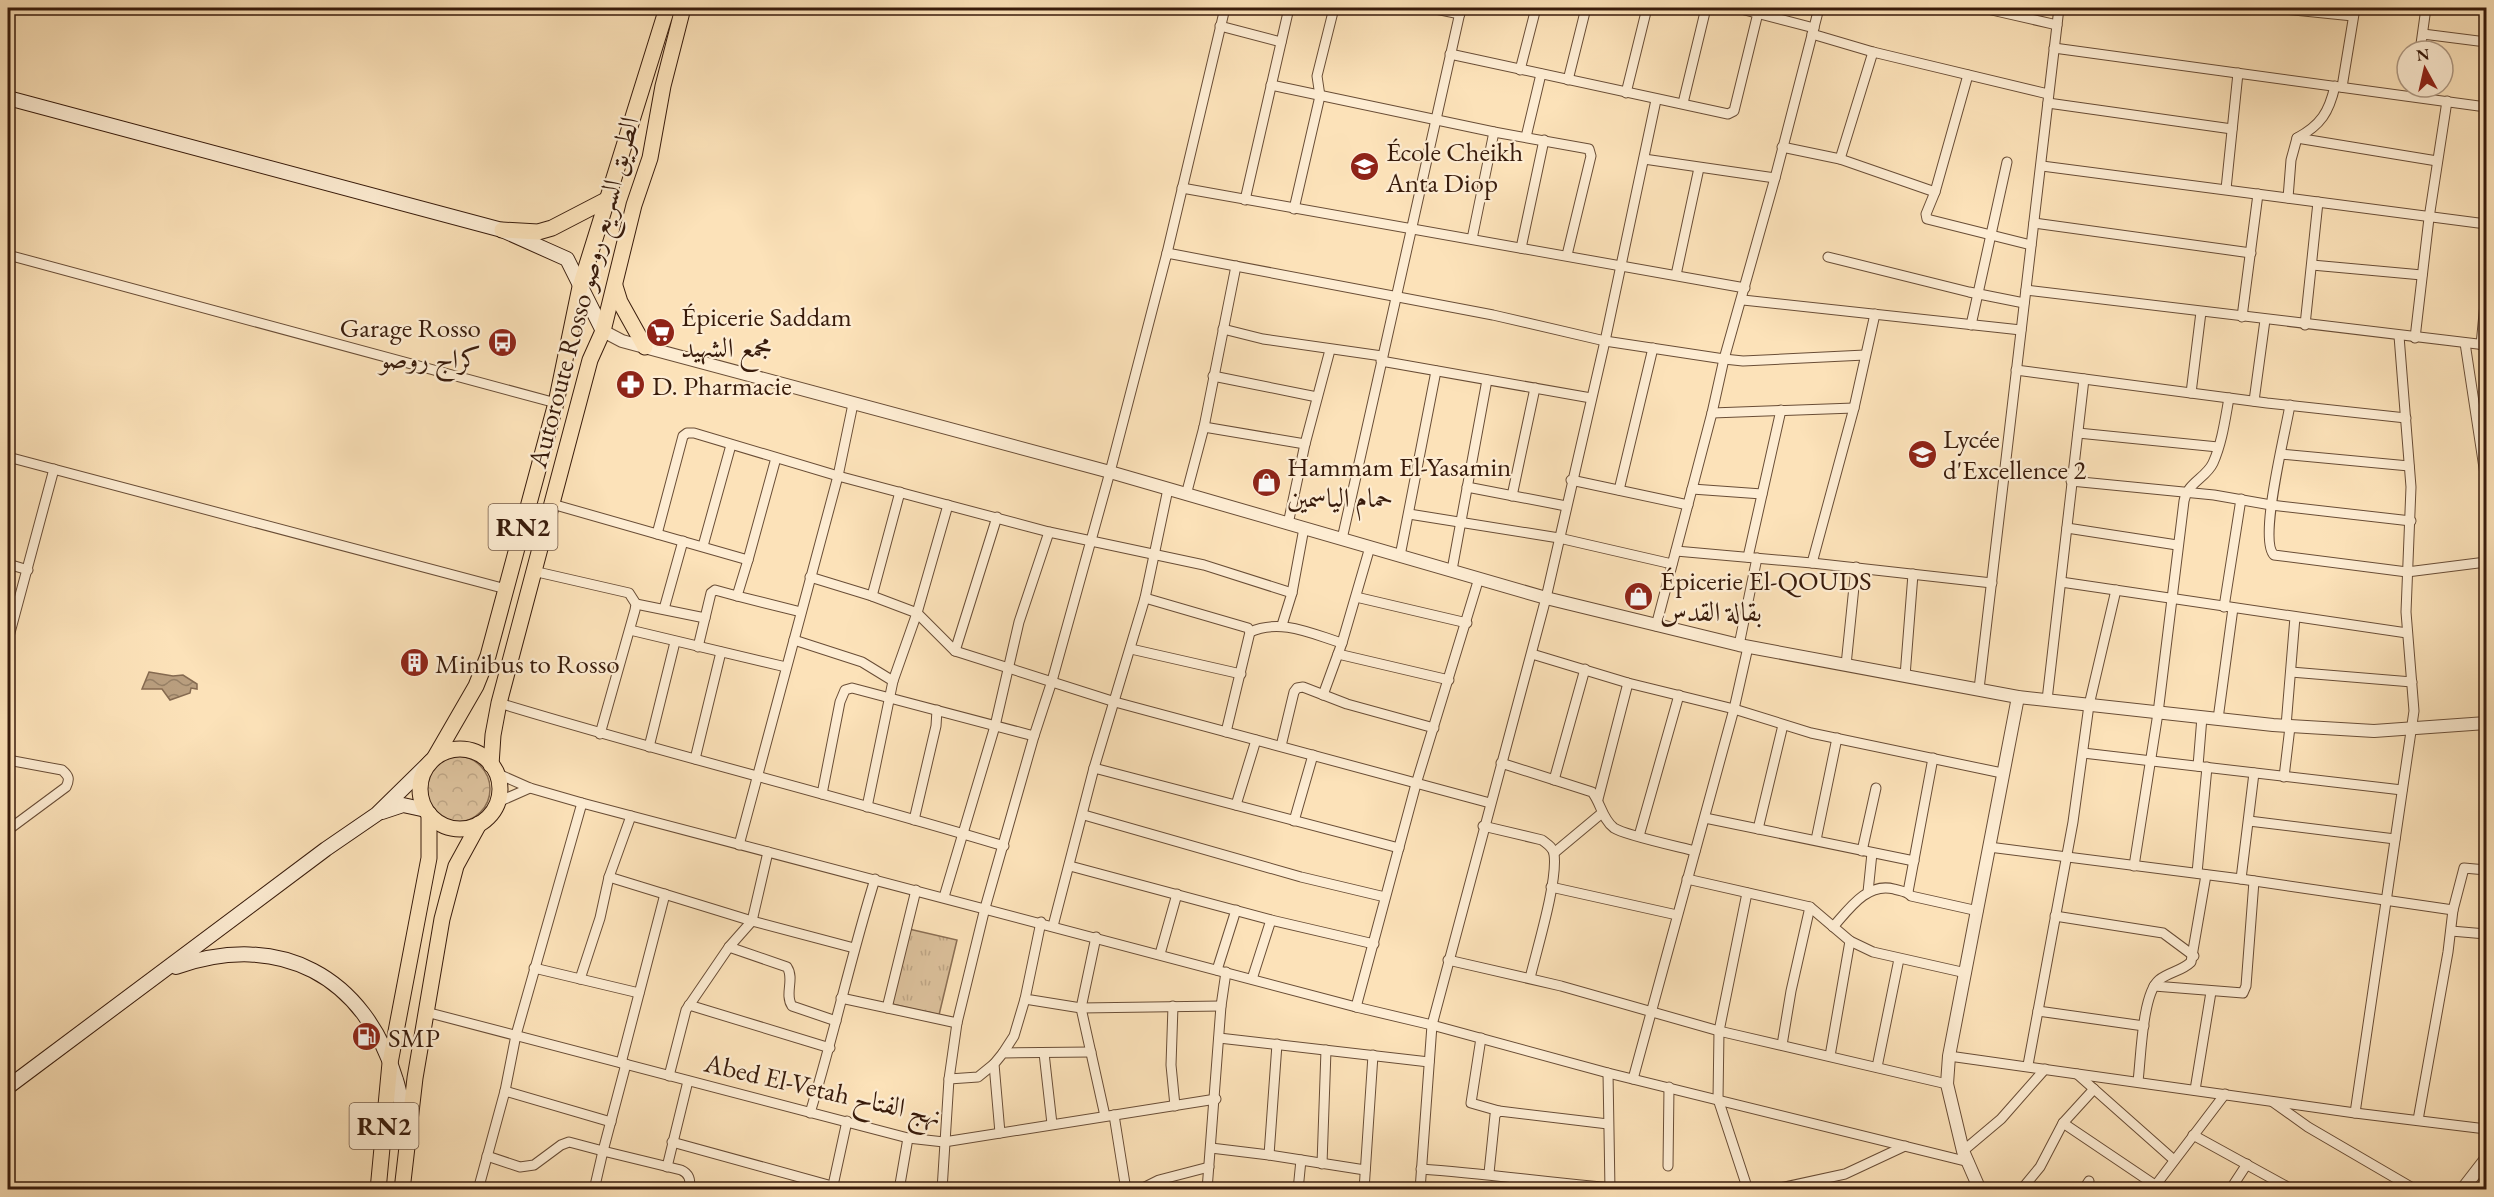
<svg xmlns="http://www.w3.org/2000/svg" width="2494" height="1197" font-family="'EB Garamond',Amiri,serif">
  <defs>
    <pattern id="grass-tufts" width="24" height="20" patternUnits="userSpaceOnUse" patternTransform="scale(1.5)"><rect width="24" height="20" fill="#dbc09b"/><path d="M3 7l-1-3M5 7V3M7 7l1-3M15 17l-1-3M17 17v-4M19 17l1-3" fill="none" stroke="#bda484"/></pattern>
    <pattern id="park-crowns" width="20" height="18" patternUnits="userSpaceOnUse" patternTransform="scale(1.5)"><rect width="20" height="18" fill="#dbc09b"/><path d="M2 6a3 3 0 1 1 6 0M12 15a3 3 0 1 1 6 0" fill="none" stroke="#bda484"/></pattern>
    <pattern id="water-waves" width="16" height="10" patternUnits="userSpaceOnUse" patternTransform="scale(1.5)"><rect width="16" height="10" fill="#b99e7e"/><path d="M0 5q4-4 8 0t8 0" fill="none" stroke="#978065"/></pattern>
  </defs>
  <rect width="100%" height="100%" fill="#fce2b9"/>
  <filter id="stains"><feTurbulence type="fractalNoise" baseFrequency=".00333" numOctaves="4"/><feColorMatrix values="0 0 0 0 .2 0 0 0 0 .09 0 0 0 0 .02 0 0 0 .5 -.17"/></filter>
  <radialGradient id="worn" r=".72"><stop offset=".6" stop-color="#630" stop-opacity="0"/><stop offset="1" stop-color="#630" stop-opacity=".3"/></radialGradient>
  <!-- grass -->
  <polygon fill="url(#grass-tufts)" stroke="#8a6e53" stroke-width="1.5" points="909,929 957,940 939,1015 892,1004"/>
  <!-- park -->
  <circle fill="url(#park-crowns)" stroke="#8a6e53" stroke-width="1.5" cx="457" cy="789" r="33"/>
  <!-- water -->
  <polygon fill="url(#water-waves)" stroke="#856a50" stroke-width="1.5" points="149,672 173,676 183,675 197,684 197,689 191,688 190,693 170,700 162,689 142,689"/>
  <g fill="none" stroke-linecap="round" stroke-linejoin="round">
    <defs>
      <g id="minor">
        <polyline points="1431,8 1460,14"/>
        <polyline points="1737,8 1814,28"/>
        <polyline points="1983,8 2057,25"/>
        <polyline points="2273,8 2353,16"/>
        <polyline points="1220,26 1281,42"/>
        <polyline points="1812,34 1873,52 2048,94"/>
        <polyline points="2423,34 2486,42"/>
        <polyline points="2054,48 2486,107"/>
        <polyline points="2420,51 2426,8"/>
        <polyline points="1450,54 1728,114 1734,111 1758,13"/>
        <polyline points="1520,70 1536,8"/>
        <polyline points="1968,75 1935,192 1926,214 1927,219 2031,245"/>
        <polyline points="1568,80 1586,8"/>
        <polyline points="1271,85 1494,132 1589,149 1591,156 1567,255"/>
        <polyline points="2342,87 2355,8"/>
        <polyline points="1626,93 1647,8"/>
        <polyline points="1683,103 1706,8"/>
        <polyline points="2048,103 2232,129"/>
        <polyline points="1526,137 1541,74"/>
        <polyline points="2297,138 2437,161"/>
        <polyline points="1782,147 1840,159 1935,192"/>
        <polyline points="1644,159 1775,178"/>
        <polyline points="1840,159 1873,52"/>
        <polyline points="2042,166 2486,224"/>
        <polyline points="1182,188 1745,288"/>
        <polyline points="2226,189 2238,73"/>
        <path d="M2288,198L2291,160L2297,138C2321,125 2329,112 2335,86"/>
        <polyline points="1245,200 1289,8"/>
        <polyline points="1294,209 1320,96 1317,76 1334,8"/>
        <polyline points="2034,223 2251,253"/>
        <polyline points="1472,239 1494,132"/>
        <polyline points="1521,248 1544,140"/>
        <polyline points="1167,253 1225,8"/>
        <polyline points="8,255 556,403"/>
        <polyline points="1828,257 1969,292 2024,303"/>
        <polyline points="2312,265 2422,275"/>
        <polyline points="1676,275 1699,168"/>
        <polyline points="2026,290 2486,345"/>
        <polyline points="1743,300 2021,330"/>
        <polyline points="2242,317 2258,194"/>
        <polyline points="1971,325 2007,162"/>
        <polyline points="2305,325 2318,202"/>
        <polyline points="1223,329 1263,339 1382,356"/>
        <polyline points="2415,338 2429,218 2447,101"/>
        <polyline points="2465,343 2486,481"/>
        <polyline points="2481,345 2486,293"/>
        <polyline points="1381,361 1591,398"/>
        <polyline points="2016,370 2267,403 2406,418"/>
        <polyline points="1213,376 1317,397"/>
        <polyline points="2191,393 2201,312"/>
        <polyline points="2254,401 2265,320"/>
        <path d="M2290,405C2286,430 2258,540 2274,555L2407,572L2486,562"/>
        <polyline points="1712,413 1854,408"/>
        <polyline points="1204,427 1305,444"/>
        <polyline points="2078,433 2218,447"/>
        <polyline points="2281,454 2409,466"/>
        <polyline points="8,457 506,589"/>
        <polyline points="1571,480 1688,505"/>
        <polyline points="2071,481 2214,495 2271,505 2411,521"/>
        <polyline points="1467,487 1566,506"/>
        <polyline points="1692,489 1762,494"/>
        <polyline points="1619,490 1653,348"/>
        <polyline points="1186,495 1204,427 1236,266"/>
        <polyline points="1512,496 1535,388"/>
        <polyline points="552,504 748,560 776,458"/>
        <polyline points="1409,514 1559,538 1672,564"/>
        <polyline points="1288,524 1305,444 1330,350"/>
        <polyline points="2067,528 2177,545"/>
        <polyline points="657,534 683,436 687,433 694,433 838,476 1049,532 1204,565 1292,593"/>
        <polyline points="1342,539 1461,8"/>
        <polyline points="703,546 731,445"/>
        <polyline points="1676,551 1812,563 1992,583"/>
        <polyline points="1400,556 1436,371"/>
        <polyline points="1748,557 1781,410"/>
        <polyline points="748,560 737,596 801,612"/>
        <polyline points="1812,563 1854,408 1875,314"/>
        <polyline points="8,564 28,570"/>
        <polyline points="1452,570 1487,380"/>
        <polyline points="533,571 629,593 636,604 635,610 600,734"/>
        <polyline points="810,577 872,596 917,613 948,505"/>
        <polyline points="2061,582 2407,633"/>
        <polyline points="872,596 900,492"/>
        <polyline points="1356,597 1467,623"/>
        <polyline points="1145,598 1248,628 1250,632 1226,732"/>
        <polyline points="636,604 705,618"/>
        <polyline points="2224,607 2241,499"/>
        <polyline points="664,609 683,541"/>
        <polyline points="1282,625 1292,593 1304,528"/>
        <polyline points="1656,626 1712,413 1724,359 1775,178 1819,8"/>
        <polyline points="630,630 786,667"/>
        <path d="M1250,632C1281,618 1312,634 1342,643"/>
        <polyline points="8,640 54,469"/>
        <polyline points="794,640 862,662 893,681"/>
        <polyline points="1739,645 1757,558"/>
        <polyline points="698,647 711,593 715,590 737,596"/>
        <polyline points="1131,649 1241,674"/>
        <polyline points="955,651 997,517"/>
        <polyline points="1338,654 1449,680"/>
        <polyline points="1532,654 1628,683 1734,709 1811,733 2002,773"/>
        <polyline points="1846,665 1856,567"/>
        <polyline points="2291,672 2412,682"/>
        <polyline points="1905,676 1913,574"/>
        <polyline points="1979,689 2059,8"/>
        <polyline points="1323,695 1342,643 1370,547"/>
        <polyline points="2047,700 2084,379"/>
        <path d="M499,703C666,754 836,795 1004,846"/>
        <polyline points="2218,719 2233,608"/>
        <polyline points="2286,726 2295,617"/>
        <polyline points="1281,746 1294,692 1297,688 1303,687 1347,704 1434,728"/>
        <polyline points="649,747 675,642"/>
        <polyline points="2083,753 2402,790"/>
        <polyline points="695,759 721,652"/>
        <path d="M8,760L62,770C69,776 70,779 66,787L8,830"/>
        <path d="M1501,763L1592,792C1601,803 1602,819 1614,828C1624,835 1680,847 1695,851"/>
        <polyline points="2198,766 2202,717"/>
        <polyline points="1094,768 1399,848"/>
        <polyline points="496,773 530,788 582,803 1356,1007 1432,1025 1608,1073 1969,1162"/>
        <polyline points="2284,777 2290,727"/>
        <polyline points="1554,780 1585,669"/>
        <polyline points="822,794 840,702 845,690 852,688 1034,736"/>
        <polyline points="1598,799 1628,683"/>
        <polyline points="498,802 530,788"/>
        <polyline points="1236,805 1256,740"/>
        <polyline points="867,807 893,681 917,613 955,651 1115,702 1490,803"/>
        <polyline points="1084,815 1301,877 1385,897"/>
        <polyline points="1705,818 1914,861"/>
        <polyline points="914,820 936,726 937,710"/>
        <polyline points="1294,821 1313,755"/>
        <polyline points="2249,821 2395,839"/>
        <path d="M1483,826L1542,840C1547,844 1553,847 1554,854C1558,881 1537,949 1530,978"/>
        <polyline points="1758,829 1783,725"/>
        <polyline points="1639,836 1679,695"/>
        <polyline points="1816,840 1837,738"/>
        <polyline points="739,845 838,476 853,404"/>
        <polyline points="1989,847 2241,879 2453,910 2464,868 2486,870"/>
        <polyline points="1862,851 1876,788"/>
        <polyline points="1554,853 1602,813"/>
        <polyline points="1070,866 1271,920 1374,944"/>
        <path d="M2134,866L2158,713L2184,501C2187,483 2206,478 2213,463C2222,443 2225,420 2229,398"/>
        <polyline points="2197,873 2207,767"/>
        <polyline points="609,877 752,921 854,948"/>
        <polyline points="1687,879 1810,907 1850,941 1873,952 1966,973"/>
        <polyline points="2241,879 2254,773"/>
        <polyline points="1551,887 1677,915"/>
        <polyline points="1868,892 1872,853"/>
        <polyline points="1908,892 1933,758"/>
        <polyline points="1747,893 1719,1031 1718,1099 1748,1190"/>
        <polyline points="944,897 995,726 1019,622 1049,532"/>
        <polyline points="2055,916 2163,933 2194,956"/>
        <polyline points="1041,922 1025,999 1081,1008 1221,1006"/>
        <polyline points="1053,926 1094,768 1145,598 1168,489"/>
        <path d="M1833,927C1849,909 1867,882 1894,889C1900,891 1907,891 1911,896L1978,911"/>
        <polyline points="2451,931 2486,934"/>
        <polyline points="1096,937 1081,1008 1105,1116"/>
        <path d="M729,947L787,967C795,979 784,994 792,1006L836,1021"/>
        <polyline points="1160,954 1177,894"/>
        <polyline points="1448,960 1561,986 1719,1031 1947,1084"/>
        <polyline points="534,968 639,993"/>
        <polyline points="1217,970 1236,910"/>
        <polyline points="580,979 600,918 609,877 631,816"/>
        <polyline points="1252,979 1271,920"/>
        <polyline points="2154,986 2243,993 2246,986 2254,881"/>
        <polyline points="841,998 957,1023"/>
        <polyline points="689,1005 830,1048"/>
        <polyline points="1173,1006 1171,1065 1175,1106"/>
        <polyline points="1356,1007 1416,784 1479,578"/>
        <polyline points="887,1008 916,890"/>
        <polyline points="2038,1011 2144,1026"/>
        <polyline points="426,1012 908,1138 944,1142 1216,1099"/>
        <polyline points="2486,1014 2486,1018"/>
        <polyline points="1219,1038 1429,1062"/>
        <polyline points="1481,1038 1471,1103 1499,1111"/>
        <polyline points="1782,1045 1791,991 1810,907"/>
        <polyline points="1003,1053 1014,1036 1025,999"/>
        <polyline points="1044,1053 1052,1124"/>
        <polyline points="1830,1056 1850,941"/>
        <polyline points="1949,1056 2355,1113 2486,1129"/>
        <polyline points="621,1063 665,894"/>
        <polyline points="2028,1065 2073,822 2089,705 2116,590"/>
        <polyline points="1877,1067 1899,959"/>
        <polyline points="1608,1073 1610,1190"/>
        <polyline points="2077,1074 2174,1160"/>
        <polyline points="669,1076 686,1010 729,947 752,921 768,852"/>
        <polyline points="949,1079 978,1077 994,1064"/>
        <polyline points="1633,1079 1734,709 1748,647"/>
        <path d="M2138,1081C2141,1059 2142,994 2159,980C2169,972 2182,971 2191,962L2206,875"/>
        <polyline points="2195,1090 2211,992"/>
        <polyline points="505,1091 611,1122"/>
        <polyline points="2273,1102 2308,1127 2416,1190"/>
        <path d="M810,1113C834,1035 851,956 875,879"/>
        <polyline points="2355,1113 2414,711 2406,612 2411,487 2399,336"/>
        <polyline points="1114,1115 1126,1190"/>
        <polyline points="2418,1120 2448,952 2453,910"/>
        <polyline points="2063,1123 2155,1185"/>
        <polyline points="1000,1133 994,1064 1003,1053 1091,1052"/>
        <polyline points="2193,1135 2293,1190"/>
        <polyline points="672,1142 832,1186"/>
        <polyline points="1211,1148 1269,1155 1365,1170"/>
        <polyline points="1963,1151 2001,1119 2045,1069"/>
        <polyline points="1269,1155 1277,1044"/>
        <polyline points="487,1156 520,1167 534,1165 561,1145 569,1142 603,1151 626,1064"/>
        <polyline points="1322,1164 1326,1050"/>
        <polyline points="1668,1166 1669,1087"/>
        <polyline points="667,1167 688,1081"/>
        <path d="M1421,1169C1495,1174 1569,1186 1643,1190"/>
        <polyline points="1489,1173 1495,1115 1499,1111 1608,1124"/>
        <polyline points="478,1190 505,1091 516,1035 582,803"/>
        <path d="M594,1190L603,1151L681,1170C690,1174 691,1181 689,1190"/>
        <polyline points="832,1190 847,1121"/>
        <polyline points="899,1190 908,1138"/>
        <polyline points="942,1190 949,1079 957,1023 985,908 1034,736 1052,681 1110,472 1167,253 1493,315 1605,341 1724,359 1743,361 1865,355"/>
        <polyline points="1139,1190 1159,1180 1209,1167"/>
        <polyline points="1207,1190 1221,1006 1226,972"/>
        <polyline points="1298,1190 1301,1160"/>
        <polyline points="1364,1190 1373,1055"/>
        <polyline points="1420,1190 1432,1025 1546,598 1605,341 1656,100"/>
        <polyline points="1771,1190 1845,1174 1905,1146"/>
        <polyline points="2021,1190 2040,1167 2063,1123 2094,1089"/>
        <polyline points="2083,1190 2089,1181"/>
        <polyline points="2152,1190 2225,1094"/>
        <polyline points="2230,1190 2247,1164"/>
      </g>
      <g id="tertiary">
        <polyline points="603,331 622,341 1110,472 1546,598 1739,645 2018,697 2273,725 2374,731 2486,723"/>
        <polyline points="1980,1190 1963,1151 1947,1084 1949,1056 2018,697"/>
        <polyline points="2462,1190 2486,1159"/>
      </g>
      <g id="secondary">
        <polyline points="8,98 502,230 567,259 603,331"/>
        <polyline points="382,812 403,805 426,810"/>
        <path d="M176,967C279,930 365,976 396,1080C402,1098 403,1116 405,1134"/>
        <polyline points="8,1087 326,849 377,814 430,762"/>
      </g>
      <g id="trunk">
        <polyline points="502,230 538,232 552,228 606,200"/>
        <polyline points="615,286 620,302 645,347"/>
        <circle cx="460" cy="789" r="40"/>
        <polyline points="435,757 476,686 488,656 556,403 580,287 667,8"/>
        <polyline points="491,765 493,735 499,703 590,360 603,331 634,205 650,158 663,86 683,8"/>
        <polyline points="378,1190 390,1063 429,858 429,814"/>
        <polyline points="402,1190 415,1078 442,919 456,866 479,824"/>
      </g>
    </defs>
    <!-- minor casing -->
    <use href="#minor" stroke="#694d36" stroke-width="11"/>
    <!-- tertiary casing -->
    <use href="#tertiary" stroke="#694d36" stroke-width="14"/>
    <!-- secondary casing -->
    <use href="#secondary" stroke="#381b0b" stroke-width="16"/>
    <!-- trunk casing -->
    <use href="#trunk" stroke="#381b0b" stroke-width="17"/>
    <!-- minor -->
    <use href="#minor" stroke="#fdecd2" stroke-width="9"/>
    <!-- tertiary -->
    <use href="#tertiary" stroke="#fdecd2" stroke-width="12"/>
    <!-- secondary -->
    <use href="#secondary" stroke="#fdecd2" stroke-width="14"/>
    <!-- trunk -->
    <use href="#trunk" stroke="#fce2b9" stroke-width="15"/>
  </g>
  <!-- icons -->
  <defs>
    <symbol id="school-disc" viewBox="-11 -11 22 22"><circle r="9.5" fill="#8f2418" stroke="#fdecd2"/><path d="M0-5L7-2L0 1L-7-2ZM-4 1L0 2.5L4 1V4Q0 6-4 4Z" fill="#fff"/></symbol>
    <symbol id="supermarket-disc" viewBox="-11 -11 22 22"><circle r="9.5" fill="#8f2418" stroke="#fdecd2"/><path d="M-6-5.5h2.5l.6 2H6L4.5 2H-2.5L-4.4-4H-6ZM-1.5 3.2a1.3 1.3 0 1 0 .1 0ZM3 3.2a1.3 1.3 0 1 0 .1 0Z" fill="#fff"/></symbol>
    <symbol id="bus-disc" viewBox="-11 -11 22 22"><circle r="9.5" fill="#8f2418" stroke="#fdecd2"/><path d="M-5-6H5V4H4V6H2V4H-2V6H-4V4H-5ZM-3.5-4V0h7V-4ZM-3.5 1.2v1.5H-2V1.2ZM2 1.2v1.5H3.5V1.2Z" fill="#fff"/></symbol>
    <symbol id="pharmacy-disc" viewBox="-11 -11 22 22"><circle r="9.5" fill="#8f2418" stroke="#fdecd2"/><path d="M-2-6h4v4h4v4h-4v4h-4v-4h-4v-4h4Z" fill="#fff"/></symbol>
    <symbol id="shop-disc" viewBox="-11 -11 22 22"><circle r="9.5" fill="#8f2418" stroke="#fdecd2"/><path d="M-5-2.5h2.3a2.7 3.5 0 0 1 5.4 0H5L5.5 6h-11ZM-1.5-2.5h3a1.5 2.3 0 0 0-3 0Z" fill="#fff"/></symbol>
    <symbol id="building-disc" viewBox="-11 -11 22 22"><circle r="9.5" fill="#8f2418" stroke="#fdecd2"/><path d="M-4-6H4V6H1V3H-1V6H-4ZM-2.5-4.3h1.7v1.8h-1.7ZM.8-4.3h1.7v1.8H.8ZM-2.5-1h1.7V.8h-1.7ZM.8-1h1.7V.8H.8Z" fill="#fff"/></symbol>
    <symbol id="fuel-disc" viewBox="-11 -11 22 22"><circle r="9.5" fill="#8f2418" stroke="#fdecd2"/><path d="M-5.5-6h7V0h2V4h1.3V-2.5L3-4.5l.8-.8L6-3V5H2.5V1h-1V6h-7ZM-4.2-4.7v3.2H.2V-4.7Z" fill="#fff"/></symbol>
  </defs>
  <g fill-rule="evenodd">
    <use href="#school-disc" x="1348" y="150" width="33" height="33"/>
    <use href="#supermarket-disc" x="644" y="316" width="33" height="33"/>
    <use href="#bus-disc" x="486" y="326" width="33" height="33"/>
    <use href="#pharmacy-disc" x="614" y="368" width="33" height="33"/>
    <use href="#school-disc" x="1906" y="438" width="33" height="33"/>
    <use href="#shop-disc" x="1250" y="466" width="33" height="33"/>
    <use href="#shop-disc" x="1622" y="580" width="33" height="33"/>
    <use href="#building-disc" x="398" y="646" width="33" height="33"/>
    <use href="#fuel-disc" x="350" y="1020" width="33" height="33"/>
  </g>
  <g text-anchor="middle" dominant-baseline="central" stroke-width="4.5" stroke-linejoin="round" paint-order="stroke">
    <!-- shield labels -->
    <g fill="#fdecd2" stroke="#735a47" stroke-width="1.5">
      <rect x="488.5" y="504" width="69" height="46" rx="4.5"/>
      <rect x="349.5" y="1103" width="69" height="46" rx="4.5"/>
    </g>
    <g font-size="26" font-weight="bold" fill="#381b0b">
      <text x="523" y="527">RN2</text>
      <text x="384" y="1126">RN2</text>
    </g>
    <!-- poi labels -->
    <g font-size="27" fill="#381b0b" stroke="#fdecd2" text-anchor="start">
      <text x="1386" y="151">École Cheikh<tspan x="1386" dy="31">Anta Diop</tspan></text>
      <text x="681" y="316">Épicerie Saddam<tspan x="681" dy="31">مجمع الشهيد</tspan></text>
      <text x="481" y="327" text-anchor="end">Garage Rosso<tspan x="481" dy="31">كراج روصو</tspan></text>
      <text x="652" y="385">D. Pharmacie</text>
      <text x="1943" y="438">Lycée<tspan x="1943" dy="31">d'Excellence 2</tspan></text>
      <text x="1287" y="466">Hammam El-Yasamin<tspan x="1287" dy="31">حمام الياسمين</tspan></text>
      <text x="1660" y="580">Épicerie El-QOUDS<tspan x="1660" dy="31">بقالة القدس</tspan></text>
      <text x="435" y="663">Minibus to Rosso</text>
      <text x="388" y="1037">SMP</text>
    </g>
    <!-- street labels -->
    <g font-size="27" fill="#381b0b" stroke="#fdecd2">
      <text transform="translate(583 292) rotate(-75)">Autoroute Rosso الطريق السريع روصو</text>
      <text transform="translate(823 1089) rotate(13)">Abed El-Vetah نهج الفتاح</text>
    </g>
  </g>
  <!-- margin -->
  <rect width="2494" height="1197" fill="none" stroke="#fce2b9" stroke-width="30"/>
  <rect x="9" y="9" width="2476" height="1179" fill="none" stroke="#381b0b" stroke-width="3"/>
  <rect x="15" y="15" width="2464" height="1167" fill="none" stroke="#381b0b" stroke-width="1.5"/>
  <!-- north arrow -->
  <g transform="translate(2425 69) rotate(352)"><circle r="28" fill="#fdecd2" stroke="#ae9882" stroke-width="1.5"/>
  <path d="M0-4.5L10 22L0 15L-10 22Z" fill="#8f2418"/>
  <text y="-9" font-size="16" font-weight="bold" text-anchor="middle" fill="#381b0b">N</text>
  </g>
  <rect width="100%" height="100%" filter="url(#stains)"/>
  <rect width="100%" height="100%" fill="url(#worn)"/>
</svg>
